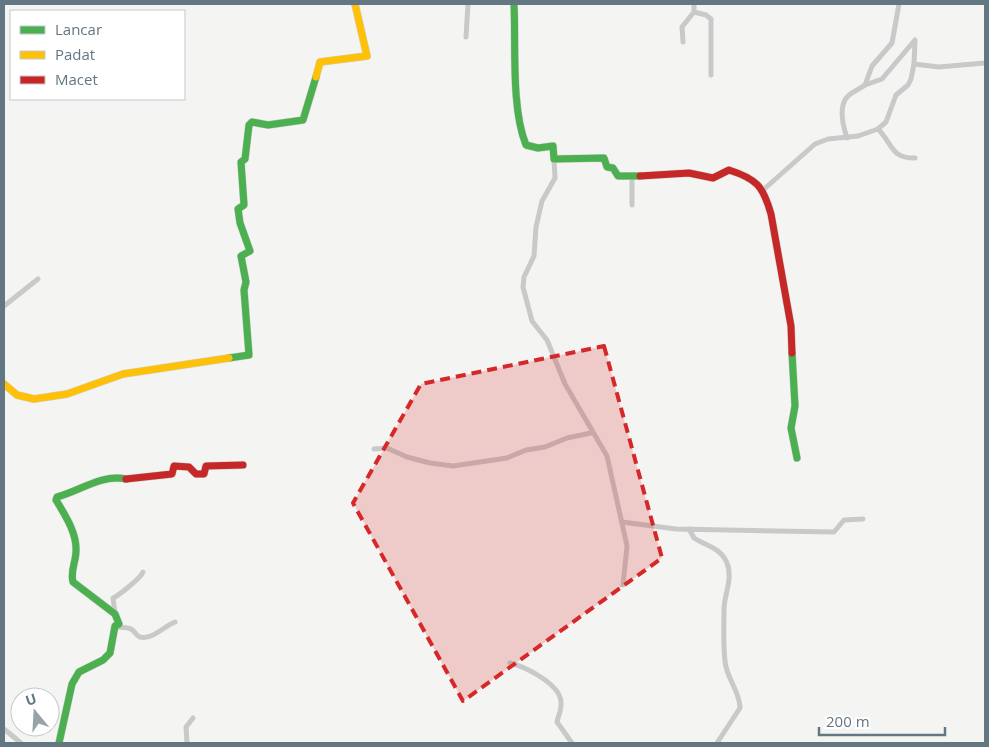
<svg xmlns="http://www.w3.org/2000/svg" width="989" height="747" font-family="'Open Sans',sans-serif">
  <rect width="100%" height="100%" fill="#f4f4f2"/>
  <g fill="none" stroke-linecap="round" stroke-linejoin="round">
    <defs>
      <g id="fast">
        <path d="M514,4C516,45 511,108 526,145L538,148L553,146L554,159L604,158L607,167L613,168L618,176H640"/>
        <polyline points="792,353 795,406 791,428 797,458"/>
        <polyline points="229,358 249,355 244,290 246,282 241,256 250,251 240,223 238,209 244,205 241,162 245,159 249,125 252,122 268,125 303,120 316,77"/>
        <path d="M59,743L72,684L79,672L103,660L110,653L115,626L119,624L115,614L73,582C70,571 76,562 76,551C77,533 65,515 56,500L57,497C80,491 101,474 126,479"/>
      </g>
      <g id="slow">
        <polyline points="316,77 320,62 367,56 355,4"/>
        <polyline points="4,384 17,395 34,399 67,394 123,374 229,358"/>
      </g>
      <g id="jam">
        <path d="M640,176L689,173L713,178L729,170C757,179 763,186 771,214L791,326L792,353"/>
        <polyline points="126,479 172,474 174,466 189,467 196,474 204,474 206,466 243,465"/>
      </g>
    </defs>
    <!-- fast casing -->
    <use href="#fast" stroke="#d1d2d3" stroke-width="8"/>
    <!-- slow casing -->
    <use href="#slow" stroke="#d1d2d3" stroke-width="8"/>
    <!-- jam casing -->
    <use href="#jam" stroke="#d1d2d3" stroke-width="8"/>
    <!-- street -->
    <g stroke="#c8c9c9" stroke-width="5">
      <polyline points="694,12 706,15 711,19 711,75"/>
      <polyline points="466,37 468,4"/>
      <polyline points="683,42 682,27 694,12 694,4"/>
      <polyline points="865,85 882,79 915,40 914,64"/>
      <path d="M878,129C893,144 890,158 915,158"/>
      <path d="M847,138C843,126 838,106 848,96C853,91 860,89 865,85L872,66L892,43L899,4"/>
      <polyline points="554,159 555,178 542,201 536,227 534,256 524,277 523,287 532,321 547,340 565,384 607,456 627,546 623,585"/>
      <polyline points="762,191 815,144 828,139 858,136 878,129 886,122 896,95 908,85 911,79 914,64 939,67 985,63"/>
      <polyline points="632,205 632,176"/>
      <polyline points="4,306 38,279"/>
      <polyline points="374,449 387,448 407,457 430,463 453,466 507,458 526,450 545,447 567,438 591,433"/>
      <polyline points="622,522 676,529 834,532 844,520 863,519"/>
      <path d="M689,529L694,538C706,546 720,547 727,563C733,578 725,592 724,608C724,625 723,644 725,661C726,678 740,691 740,708L717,743"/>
      <path d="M115,613L113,598C118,596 141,578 143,572"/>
      <path d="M115,627C121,627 126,627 131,629C135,631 136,636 140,637C153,640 164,626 175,622"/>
      <path d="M510,663C526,667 560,684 561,702C562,709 558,716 557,722L572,743"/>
      <polyline points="4,729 21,743"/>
      <polyline points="187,743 186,727 193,718"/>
    </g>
    <!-- fast -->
    <use href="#fast" stroke="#4caf50" stroke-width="7"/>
    <!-- slow -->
    <use href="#slow" stroke="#ffc107" stroke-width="7"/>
    <!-- jam -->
    <use href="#jam" stroke="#c62828" stroke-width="7"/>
  </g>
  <!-- marked area -->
  <path fill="#d62828" fill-opacity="0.2" stroke="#d62828" stroke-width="4" stroke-dasharray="10 6" stroke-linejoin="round" d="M604,346L662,558L463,701L353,503L421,384Z"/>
  <!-- border -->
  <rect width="989" height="747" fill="none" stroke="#637782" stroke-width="10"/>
  <!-- legend -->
  <rect x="10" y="10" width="175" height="90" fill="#ffffff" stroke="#c1c9cd"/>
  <rect x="20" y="26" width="25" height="8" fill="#4caf50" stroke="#c1c9cd"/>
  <text x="55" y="35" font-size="15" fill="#637782">Lancar</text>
  <rect x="20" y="51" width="25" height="8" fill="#ffc107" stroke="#c1c9cd"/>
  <text x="55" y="60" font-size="15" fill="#637782">Padat</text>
  <rect x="20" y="76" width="25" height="8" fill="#c62828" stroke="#c1c9cd"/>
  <text x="55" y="85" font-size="15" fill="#637782">Macet</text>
  <!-- north arrow -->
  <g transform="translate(35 712) rotate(342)"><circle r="24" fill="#ffffff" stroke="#c1c9cd"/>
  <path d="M0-4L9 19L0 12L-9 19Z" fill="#96a3a9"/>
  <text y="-8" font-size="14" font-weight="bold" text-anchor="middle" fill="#637782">U</text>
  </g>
  <!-- scale -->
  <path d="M819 727v8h126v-8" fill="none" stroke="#637782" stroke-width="2.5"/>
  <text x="826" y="727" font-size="15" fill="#637782" stroke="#ffffff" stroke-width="4" paint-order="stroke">200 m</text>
</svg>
